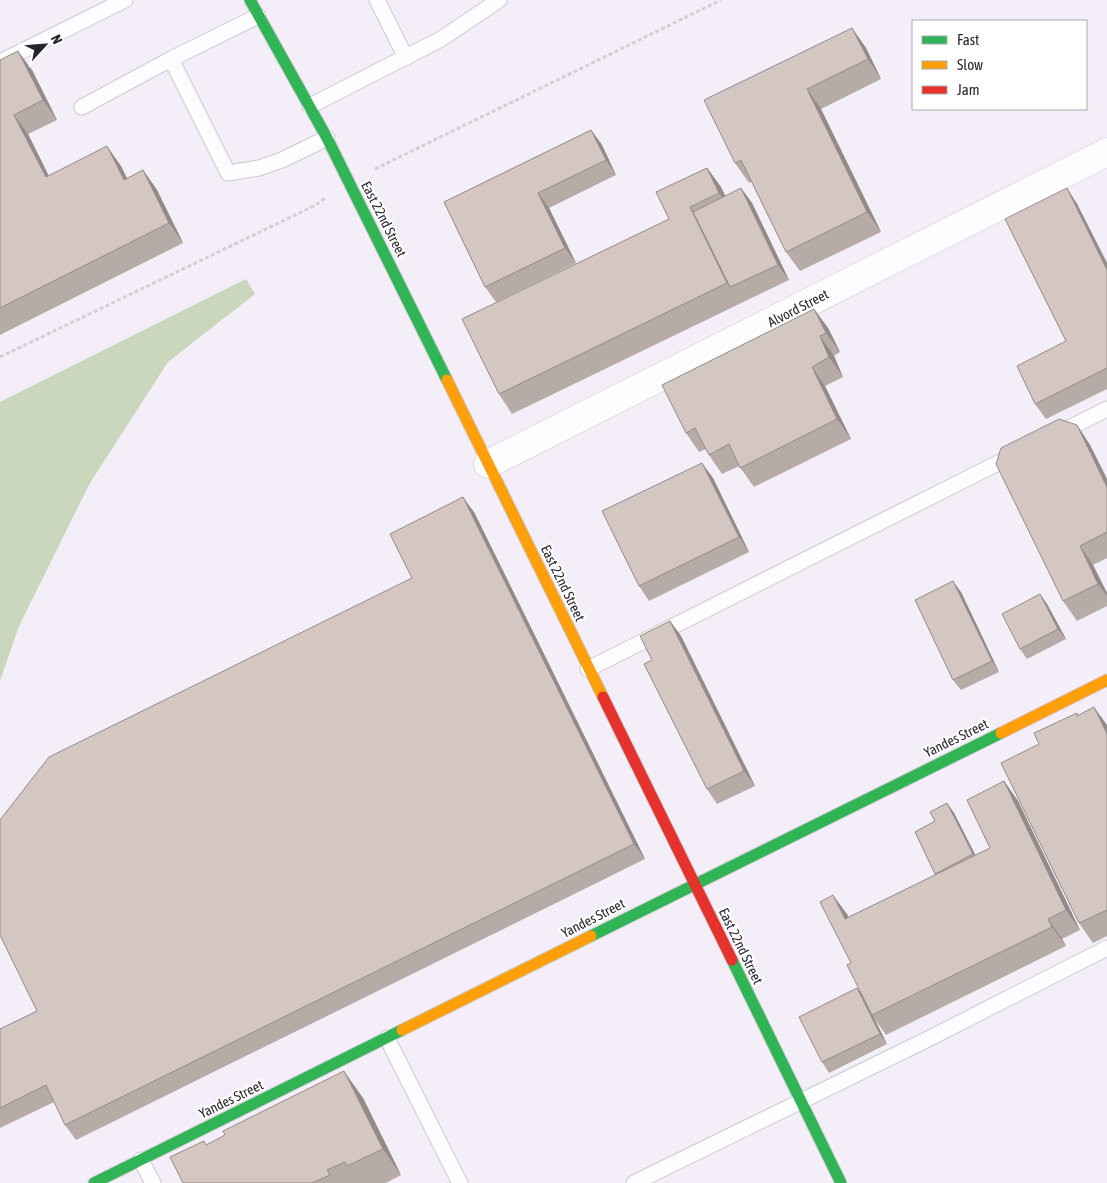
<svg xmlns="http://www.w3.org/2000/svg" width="1107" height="1183" font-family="'Asap Condensed',sans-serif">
  <rect width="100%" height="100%" fill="#f3eef8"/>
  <!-- green -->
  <polygon fill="#cbd7bd" points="246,279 255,294 168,362 90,483 19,626 0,681 0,402"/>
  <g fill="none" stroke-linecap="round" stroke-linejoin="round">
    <defs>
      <g id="lane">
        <polyline points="377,0 406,58"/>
        <polyline points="171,59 258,16"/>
        <polyline points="0,62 125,0"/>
        <polyline points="310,106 441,39 499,0"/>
        <polyline points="82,107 171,59 228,173 259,168 282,160 327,138"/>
        <polyline points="1057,434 1107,409"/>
        <polyline points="588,669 1014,455"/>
        <polyline points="387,1038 460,1183"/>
        <polyline points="141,1160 153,1183"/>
        <polyline points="634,1183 926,1040 1107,948"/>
      </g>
      <polyline id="street" points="488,464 1107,152"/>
      <g id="fast">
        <polyline points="250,0 327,138 447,380"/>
        <polyline points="591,936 1001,733"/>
        <polyline points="732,960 841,1183"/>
        <polyline points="94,1183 402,1030"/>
      </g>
      <g id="slow">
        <polyline points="447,380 603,697"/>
        <polyline points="1001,733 1107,680"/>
        <polyline points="402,1030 591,936"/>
      </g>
      <polyline id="jam" points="603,697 732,960"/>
    </defs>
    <!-- lane casing -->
    <use href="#lane" stroke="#cdcad1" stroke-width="17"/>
    <!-- street casing -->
    <use href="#street" stroke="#cdcad1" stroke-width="29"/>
    <!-- fast casing -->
    <use href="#fast" stroke="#cdcad1" stroke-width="13"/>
    <!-- slow casing -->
    <use href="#slow" stroke="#cdcad1" stroke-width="13"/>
    <!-- jam casing -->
    <use href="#jam" stroke="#cdcad1" stroke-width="13"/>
    <!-- path -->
    <g stroke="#d2d0d4" stroke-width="3" stroke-dasharray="4 2.5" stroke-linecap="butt">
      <polyline points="375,169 721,0"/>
      <polyline points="0,357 316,205 325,198"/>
    </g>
    <!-- lane -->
    <use href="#lane" stroke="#fdfcfe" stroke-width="15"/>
    <!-- street -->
    <use href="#street" stroke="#fdfcfe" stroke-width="28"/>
    <!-- fast -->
    <use href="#fast" stroke="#30b455" stroke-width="11"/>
    <!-- slow -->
    <use href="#slow" stroke="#ff9f0a" stroke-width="11"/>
    <!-- jam -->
    <use href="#jam" stroke="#e5322d" stroke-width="11"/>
  </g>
  <!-- wall -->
  <g fill="#b6aba7">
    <polygon points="852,28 866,48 881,79 821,109 881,232 800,271 786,252 752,181 749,183 735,163"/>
    <polygon points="0,60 32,70 57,120 28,134 49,176 121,166 127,178 143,170 157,190 183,243 0,335"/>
    <polygon points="591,130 602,145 616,175 549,208 576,263 496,302 485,287 444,202"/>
    <polygon points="707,168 721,187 725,196 741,188 752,203 789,280 512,414 499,394 669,219"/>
    <polygon points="1067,188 1077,204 1107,263 1107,389 1046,419 1035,404 1066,341"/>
    <polygon points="814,309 828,328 840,352 834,356 843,377 825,386 851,439 754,487 739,466 722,474 709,455 706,449 699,452 686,433"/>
    <polygon points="1077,425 1090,445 1107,479 1107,558 1093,565 1107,593 1107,606 1077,621 1063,601"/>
    <polygon points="713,478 749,552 649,601 639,586"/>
    <polygon points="474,512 645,859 76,1140 65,1125 54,1102 0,1128 0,1029 37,1011 412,578"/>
    <polygon points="961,592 999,672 961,690 953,680"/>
    <polygon points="1047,604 1066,639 1027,659 1020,649"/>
    <polygon points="670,621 681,636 755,786 717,804 707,789 652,660"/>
    <polygon points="1078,715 1107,725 1107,936 1093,943 1079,923 1039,744"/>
    <polygon points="1004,781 1018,801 1080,930 1062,939 1066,946 886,1035 874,1018 887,1044 829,1073 822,1062 857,988 863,996 851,963 847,914 848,917 936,875 915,832 935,821 947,803 954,813 975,855 990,848"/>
    <polygon points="363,1098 401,1175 386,1183 183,1183 206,1145"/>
  </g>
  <!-- shaded-wall -->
  <g fill="#948b88">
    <polygon points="852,28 866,48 881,79 868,59"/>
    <polygon points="18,51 32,70 57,120 43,100"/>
    <polygon points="807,89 821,109 881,232 867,212"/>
    <polygon points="14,115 28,134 59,197 46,177"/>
    <polygon points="591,130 602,145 616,175 606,160"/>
    <polygon points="107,146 121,166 137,199 124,180"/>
    <polygon points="707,168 721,187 733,212 719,193"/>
    <polygon points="143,170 157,190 183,243 169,223"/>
    <polygon points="741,188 752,203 789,280 778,265"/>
    <polygon points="1067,188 1077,204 1107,263 1107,270"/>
    <polygon points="538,193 549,208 576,263 565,248"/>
    <polygon points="690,207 704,227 730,287 727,283"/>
    <polygon points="814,309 828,328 840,352 826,333"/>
    <polygon points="820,336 834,356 843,377 829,357"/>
    <polygon points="812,367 825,386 851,439 837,419"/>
    <polygon points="1077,425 1090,445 1107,479 1107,487"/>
    <polygon points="702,463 713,478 749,552 739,537"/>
    <polygon points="463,497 474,512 645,859 634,844"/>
    <polygon points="1080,546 1093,565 1107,593 1107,596 1098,584"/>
    <polygon points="953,581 961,592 999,672 992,661"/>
    <polygon points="1040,594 1047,604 1066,639 1058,629"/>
    <polygon points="670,621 681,636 755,786 744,771"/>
    <polygon points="1094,707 1107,725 1107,734"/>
    <polygon points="1004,781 1018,801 1080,930 1066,910"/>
    <polygon points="947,803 954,813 980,864 973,854"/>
    <polygon points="833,895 847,914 859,938 845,919"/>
    <polygon points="1048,919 1062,939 1066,946 1052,927"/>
    <polygon points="857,988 864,998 887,1044 880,1034"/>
    <polygon points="344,1071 363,1098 401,1175 383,1149"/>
  </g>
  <!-- building -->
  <g fill="#d4c7c2" stroke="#948b88">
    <polygon points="852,28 868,59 807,89 867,212 786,252 741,160 735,163 704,100"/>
    <polygon points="18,51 43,100 14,115 46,177 107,146 124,180 143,170 169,223 0,308 0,60"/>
    <polygon points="591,130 606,160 538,193 565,248 485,287 444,202"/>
    <polygon points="707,168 719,193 690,207 727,283 499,394 462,319 669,219 656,192"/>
    <polygon points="741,188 778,265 730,287 693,212"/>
    <polygon points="1067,188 1107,270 1107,368 1035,404 1017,366 1066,341 1005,219"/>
    <polygon points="814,309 826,333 820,336 829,357 812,367 837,419 740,468 729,444 709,455 695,428 686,433 662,385"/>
    <polygon points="1059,419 1077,425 1107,487 1107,532 1080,546 1098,584 1063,601 996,464 1001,448"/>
    <polygon points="702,463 739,537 639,586 602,511"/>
    <polygon points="463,497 634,844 65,1125 46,1085 0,1108 0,1029 37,1011 0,935 0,820 49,757 412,578 390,534"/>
    <polygon points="953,581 992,661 953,680 915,600"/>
    <polygon points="1040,594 1058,629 1020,649 1002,614"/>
    <polygon points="670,621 744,771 707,789 644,664 652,660 640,636"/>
    <polygon points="1094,707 1107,734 1107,910 1079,923 1001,763 1039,744 1034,733 1077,713 1077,716"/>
    <polygon points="1004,781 1066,910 1048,919 1052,927 872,1015 847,965 851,963 820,902 833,895 845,919 990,848 967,800"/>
    <polygon points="947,803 973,854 935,874 915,832 935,821 930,812"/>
    <polygon points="857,988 880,1034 822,1062 799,1017"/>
    <polygon points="344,1071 383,1149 347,1166 345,1162 327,1170 330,1175 312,1183 183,1183 170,1157 204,1141 206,1145 225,1135 223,1131"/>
  </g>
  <g text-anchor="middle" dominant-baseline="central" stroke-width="4" stroke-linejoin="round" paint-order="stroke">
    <!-- street labels -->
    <g font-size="14" fill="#28252c" stroke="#fff">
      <text transform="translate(384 219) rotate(63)">East 22nd Street</text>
      <text transform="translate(798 308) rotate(-27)">Alvord Street</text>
      <text transform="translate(563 583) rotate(64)">East 22nd Street</text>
      <text transform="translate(956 738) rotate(-26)">Yandes Street</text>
      <text transform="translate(593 918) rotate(-27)">Yandes Street</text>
      <text transform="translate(741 946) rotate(64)">East 22nd Street</text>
      <text transform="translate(231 1099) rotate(-26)">Yandes Street</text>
    </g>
  </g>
  <!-- legend -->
  <rect x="912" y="20" width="175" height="90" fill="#ffffff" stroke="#a9a8ab"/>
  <rect x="922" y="36" width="25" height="8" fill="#30b455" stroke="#a9a8ab"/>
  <text x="957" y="45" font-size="15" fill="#28252c">Fast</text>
  <rect x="922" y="61" width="25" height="8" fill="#ff9f0a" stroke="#a9a8ab"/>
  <text x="957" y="70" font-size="15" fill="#28252c">Slow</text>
  <rect x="922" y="86" width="25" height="8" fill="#e5322d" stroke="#a9a8ab"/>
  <text x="957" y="95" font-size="15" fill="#28252c">Jam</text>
  <!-- north arrow -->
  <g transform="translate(45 45) rotate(64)" stroke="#ffffff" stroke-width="4" paint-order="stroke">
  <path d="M0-4L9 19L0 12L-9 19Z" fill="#28252c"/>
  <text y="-8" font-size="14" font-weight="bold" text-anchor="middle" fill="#28252c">N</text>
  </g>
</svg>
